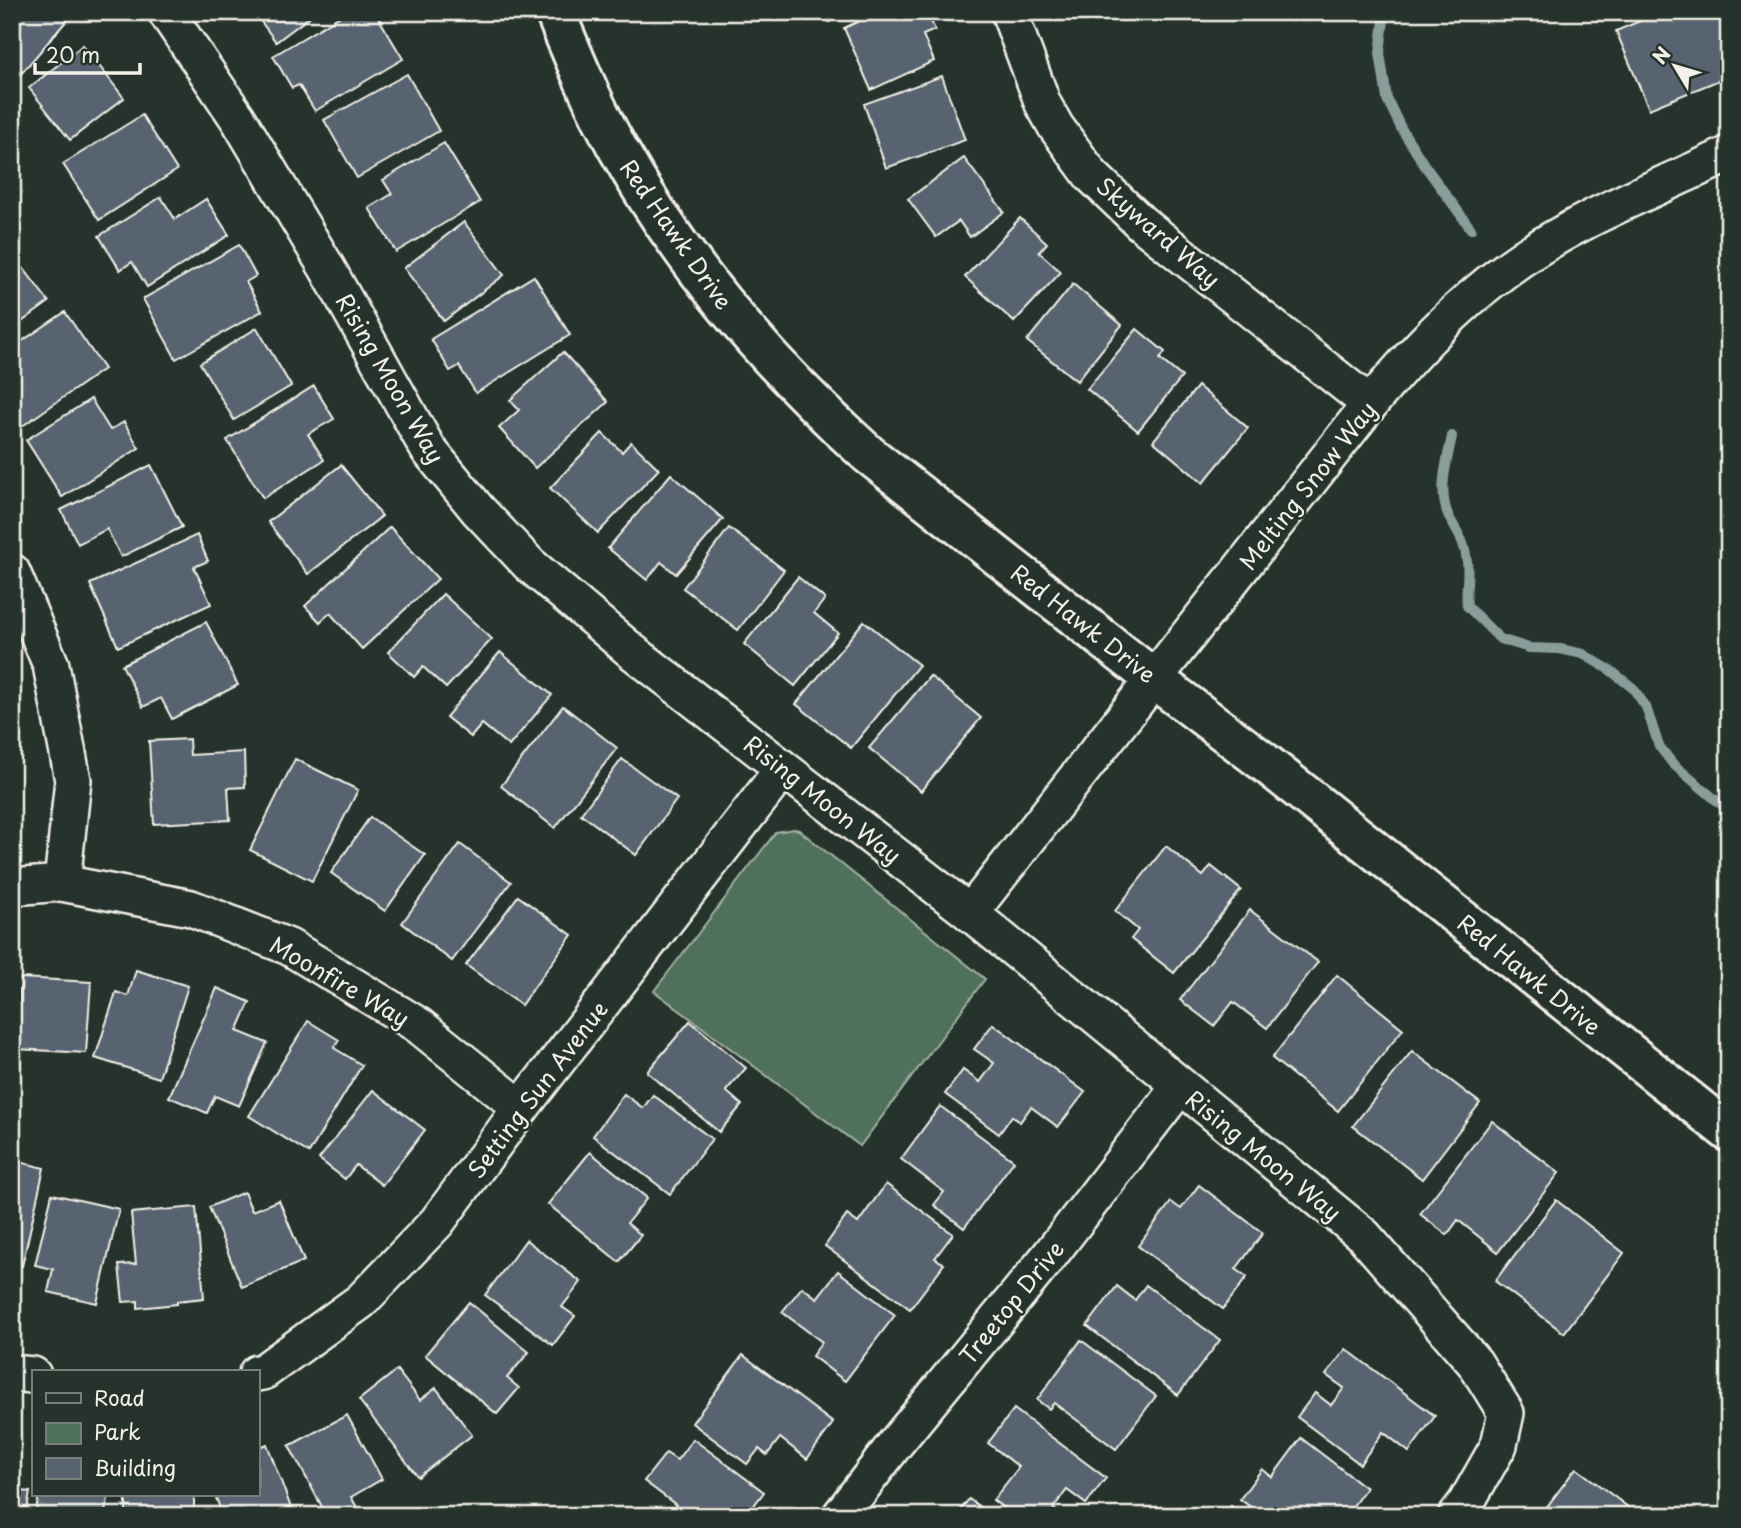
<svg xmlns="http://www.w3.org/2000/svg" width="1741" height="1528" font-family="'Playpen Sans',sans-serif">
  <rect width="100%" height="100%" fill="#26332d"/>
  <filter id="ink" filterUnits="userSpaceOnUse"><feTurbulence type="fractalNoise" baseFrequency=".0143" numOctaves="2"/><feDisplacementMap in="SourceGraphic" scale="14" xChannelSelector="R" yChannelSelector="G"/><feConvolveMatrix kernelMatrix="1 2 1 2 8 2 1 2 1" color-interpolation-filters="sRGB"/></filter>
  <g filter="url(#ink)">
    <!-- green -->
    <polygon fill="#4f715b" stroke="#a2b1a2" stroke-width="2" points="794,829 799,830 985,979 860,1146 654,991 776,832"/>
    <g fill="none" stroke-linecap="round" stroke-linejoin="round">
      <!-- stream -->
      <g stroke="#899e9b" stroke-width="10">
        <polyline points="1385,12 1380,53 1387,99 1401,128 1425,166 1471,229"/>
        <path d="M1452,436C1447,462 1437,491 1449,517C1458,534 1465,541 1467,562C1469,576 1465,591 1467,606L1500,639L1529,648L1560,649L1583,654L1610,670L1633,688L1646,707L1659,746L1673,764L1729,811"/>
      </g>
    </g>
    <!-- building -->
    <g fill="#586371" stroke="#f4f1e8" stroke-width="2">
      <polygon points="12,12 60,12 68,19 20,75 12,68"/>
      <polygon points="254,12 316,12 276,42"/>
      <polygon points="347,12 375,12 403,59 315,111 299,85 292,88 273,56"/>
      <polygon points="825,12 850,12 829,22"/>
      <polygon points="879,12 927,12 935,30 923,35 934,61 871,90 844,28"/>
      <polygon points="1661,12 1729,12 1729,76 1649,109 1616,31"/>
      <polygon points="83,45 124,98 70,140 29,88"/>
      <polygon points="407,74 439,131 357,178 324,120"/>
      <polygon points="942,76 965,140 886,168 864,104"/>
      <polygon points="142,115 177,170 99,220 63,164"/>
      <polygon points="444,143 480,202 396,252 369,208 392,194 383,180"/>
      <polygon points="964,158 1004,212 970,237 959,221 936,237 908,199"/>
      <polygon points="161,197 175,219 206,199 229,235 147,287 132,262 120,270 99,236"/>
      <polygon points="1020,218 1047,243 1039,252 1061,272 1014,322 965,277"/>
      <polygon points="464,222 504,275 444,321 404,268"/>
      <polygon points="1729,223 1729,244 1720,227"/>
      <polygon points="239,245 256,276 246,282 262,311 176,359 143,299"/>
      <polygon points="12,253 49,302 12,329"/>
      <polygon points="534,276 570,335 476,393 459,366 450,371 431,339"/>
      <polygon points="1073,284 1122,325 1077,381 1027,341"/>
      <polygon points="65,312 104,369 21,427 12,415 12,348"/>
      <polygon points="257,328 291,386 234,420 200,363"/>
      <polygon points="1137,329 1165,352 1160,359 1182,377 1138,431 1087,389"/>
      <polygon points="563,352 608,402 535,468 499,428 519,410 510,400"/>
      <polygon points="314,386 334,419 308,434 324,460 263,498 227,440"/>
      <polygon points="1198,386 1248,428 1203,483 1153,441"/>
      <polygon points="91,399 110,430 124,422 139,448 62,497 26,440"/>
      <polygon points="602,433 622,452 631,442 659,469 598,533 550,488"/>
      <polygon points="151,465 182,527 121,557 107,529 78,544 61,510"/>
      <polygon points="341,465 382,516 308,574 268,522"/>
      <polygon points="671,474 723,519 676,574 661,562 647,580 608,548"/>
      <polygon points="390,527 438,579 362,649 330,613 320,622 305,606"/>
      <polygon points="729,528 784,570 738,630 683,588"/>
      <polygon points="197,535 208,561 194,567 211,604 118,647 90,584"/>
      <polygon points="798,577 825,599 814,613 838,633 795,686 744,644"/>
      <polygon points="443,594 492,639 446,688 423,667 414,677 388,652"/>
      <polygon points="864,621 919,665 851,748 796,704"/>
      <polygon points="206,622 238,685 172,719 161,698 143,707 122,665"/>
      <polygon points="500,652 552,695 509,746 482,724 471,737 446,717"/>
      <polygon points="930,676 981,718 921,791 869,748"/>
      <polygon points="563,706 617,748 555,828 501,786"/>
      <polygon points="189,739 190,755 244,752 245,787 228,788 230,820 154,824 149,741"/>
      <polygon points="295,759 358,790 312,881 250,850"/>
      <polygon points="622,759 677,799 636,855 581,814"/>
      <polygon points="370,817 425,855 385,911 331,873"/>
      <polygon points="460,844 511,882 452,961 402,923"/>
      <polygon points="1166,846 1203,876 1211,866 1241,890 1174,973 1131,939 1138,930 1115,911"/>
      <polygon points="518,896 572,935 521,1005 466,965"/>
      <polygon points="1250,910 1318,962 1267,1028 1233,1002 1214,1026 1180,1000"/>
      <polygon points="136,970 188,986 159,1078 95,1058 116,992 128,996"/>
      <polygon points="1337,975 1403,1029 1338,1111 1272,1058"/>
      <polygon points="21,978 91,982 86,1053 16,1049"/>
      <polygon points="217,988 250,1002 237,1031 267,1043 239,1106 215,1096 207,1113 169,1097"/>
      <polygon points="308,1021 339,1040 334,1048 362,1065 309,1153 249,1116"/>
      <polygon points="690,1021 746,1068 726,1091 742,1105 719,1132 647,1072"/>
      <polygon points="993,1024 1085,1092 1058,1127 1031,1107 1020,1122 1012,1116 999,1134 945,1094 963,1070 980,1082 994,1063 974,1049"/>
      <polygon points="1412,1051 1480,1103 1422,1179 1353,1126"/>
      <polygon points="373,1090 425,1130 382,1185 356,1165 345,1179 319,1159"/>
      <polygon points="624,1094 643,1108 653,1095 712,1139 670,1194 593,1136"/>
      <polygon points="940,1106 1014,1161 964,1228 934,1205 944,1192 901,1159"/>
      <polygon points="1492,1121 1559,1173 1498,1252 1458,1220 1447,1235 1420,1214"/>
      <polygon points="590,1152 647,1198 627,1223 641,1235 619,1262 548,1204"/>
      <polygon points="12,1160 44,1168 22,1266 12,1264"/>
      <polygon points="886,1184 953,1234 935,1258 944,1264 910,1309 825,1246 847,1215 858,1223"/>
      <polygon points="1199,1185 1263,1233 1236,1269 1247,1277 1223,1309 1138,1246 1171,1202 1181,1209"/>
      <polygon points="244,1192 252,1211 279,1200 304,1261 242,1287 209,1207"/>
      <polygon points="52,1194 119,1209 97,1303 48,1292 53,1269 35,1265"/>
      <polygon points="1556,1200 1624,1253 1564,1333 1495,1281"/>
      <polygon points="196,1207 204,1298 177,1301 177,1304 138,1308 138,1301 123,1302 119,1265 136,1264 131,1213"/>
      <polygon points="526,1240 581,1282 562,1307 575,1316 553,1345 485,1295"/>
      <polygon points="838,1271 895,1315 845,1381 812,1356 822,1342 782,1312 802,1287 817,1298"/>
      <polygon points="1146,1285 1220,1340 1178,1395 1087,1326 1117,1286 1135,1300"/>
      <polygon points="469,1302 529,1352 507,1378 519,1388 497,1414 425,1355"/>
      <polygon points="1081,1340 1156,1396 1116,1449 1054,1403 1049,1409 1037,1400"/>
      <polygon points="1346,1349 1435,1416 1409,1452 1383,1432 1360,1464 1297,1417 1315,1393 1331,1405 1344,1388 1326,1375"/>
      <polygon points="743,1355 833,1423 807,1459 780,1438 767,1455 759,1449 747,1464 692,1423"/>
      <polygon points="397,1370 420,1400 436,1388 472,1435 418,1477 359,1400"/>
      <polygon points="1014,1409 1106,1478 1086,1504 1067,1490 1053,1508 1063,1516 1014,1516 993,1500 1019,1467 988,1443"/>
      <polygon points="347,1415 382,1479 351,1497 358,1509 346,1516 327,1516 289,1446"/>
      <polygon points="1301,1438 1366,1488 1350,1510 1357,1516 1262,1516 1240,1499 1262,1469 1272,1477"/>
      <polygon points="693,1439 764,1492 746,1516 739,1516 728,1508 722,1516 668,1516 676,1505 644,1481 666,1453 677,1460"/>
      <polygon points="267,1444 291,1508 271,1516 223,1516 215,1495 257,1495 257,1448"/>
      <polygon points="1576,1468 1640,1516 1540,1516"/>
      <polygon points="12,1490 30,1492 26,1516 12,1516"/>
      <polygon points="39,1495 109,1495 104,1516 35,1516"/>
      <rect x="126" y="1495" width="68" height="21"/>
      <polygon points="969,1499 992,1516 956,1516"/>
      <polygon points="1231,1506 1244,1516 1224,1516"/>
      <polygon points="626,1508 636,1516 620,1516"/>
    </g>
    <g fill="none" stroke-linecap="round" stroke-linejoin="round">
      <defs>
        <g id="minor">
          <polyline points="166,12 239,120 327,268 428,449 478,510 529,564 634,653 970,913 1364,1236 1475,1363 1506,1413 1499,1445 1466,1503 1456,1516"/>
          <polyline points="1009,12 1043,104 1056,127 1091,175 1141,223 1370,404"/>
          <polyline points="12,572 51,665 73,780 62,883"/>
          <polyline points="12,887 62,883 191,908 289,947 418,1025 521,1108"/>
          <path d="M970,913L1370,404C1412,354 1454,308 1507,269C1573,220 1654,190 1729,154"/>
          <polyline points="12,1373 33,1375"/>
          <polyline points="257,1373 263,1372 361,1301 437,1222 521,1108 783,769"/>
          <polyline points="840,1516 895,1444 1050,1255 1180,1086"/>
        </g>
        <path id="tertiary" d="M555,12C574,58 593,104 617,147C682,264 769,365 868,454L1154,679L1264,762L1729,1132"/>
      </defs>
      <!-- minor casing -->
      <use href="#minor" stroke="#f4f1e8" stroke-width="40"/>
      <!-- tertiary casing -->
      <use href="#tertiary" stroke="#f4f1e8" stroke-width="44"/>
      <!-- minor -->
      <use href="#minor" stroke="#26332d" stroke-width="35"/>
      <!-- tertiary -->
      <use href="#tertiary" stroke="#26332d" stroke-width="38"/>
    </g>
  </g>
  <g text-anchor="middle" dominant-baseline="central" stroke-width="5" stroke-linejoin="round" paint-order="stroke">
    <!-- street labels -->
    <g font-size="23" fill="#f4f1e8" stroke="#26332d">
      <text transform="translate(1159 232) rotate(41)">Skyward Way</text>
      <text transform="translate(677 234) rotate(55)">Red Hawk Drive</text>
      <text transform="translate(391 378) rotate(60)">Rising Moon Way</text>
      <text transform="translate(1307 485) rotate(-52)">Melting Snow Way</text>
      <text transform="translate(1084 623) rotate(38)">Red Hawk Drive</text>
      <text transform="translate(823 799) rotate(38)">Rising Moon Way</text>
      <text transform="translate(1530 974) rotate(39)">Red Hawk Drive</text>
      <text transform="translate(340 981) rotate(30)">Moonfire Way</text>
      <text transform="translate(537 1089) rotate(-53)">Setting Sun Avenue</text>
      <text transform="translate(1264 1155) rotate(39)">Rising Moon Way</text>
      <text transform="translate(1011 1302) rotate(-51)">Treetop Drive</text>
    </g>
  </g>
  <!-- margin -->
  <rect width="1741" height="1528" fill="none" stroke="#26332d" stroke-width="42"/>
  <rect x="21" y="21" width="1699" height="1486" fill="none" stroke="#f4f1e8" stroke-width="2.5" filter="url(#ink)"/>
  <!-- legend -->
  <rect x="32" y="1370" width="228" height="126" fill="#26332d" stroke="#787f78" stroke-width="2"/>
  <rect x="46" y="1393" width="35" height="10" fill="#26332d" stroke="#787f78" stroke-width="2"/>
  <text x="94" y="1406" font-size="21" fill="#f4f1e8">Road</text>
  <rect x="46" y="1423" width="35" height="21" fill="#4f715b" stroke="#787f78" stroke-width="2"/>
  <text x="94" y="1440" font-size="21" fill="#f4f1e8">Park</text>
  <rect x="46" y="1458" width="35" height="21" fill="#586371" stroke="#787f78" stroke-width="2"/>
  <text x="94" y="1476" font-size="21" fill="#f4f1e8">Building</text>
  <!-- north arrow -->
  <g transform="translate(1675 66) rotate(308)" stroke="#26332d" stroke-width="5" paint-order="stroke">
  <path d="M0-5L12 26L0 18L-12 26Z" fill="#f4f1e8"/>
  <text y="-10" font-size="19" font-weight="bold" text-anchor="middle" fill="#f4f1e8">N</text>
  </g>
  <!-- scale -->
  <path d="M35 63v10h105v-10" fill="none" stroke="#f4f1e8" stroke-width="3.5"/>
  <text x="46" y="63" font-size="21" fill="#f4f1e8" stroke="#26332d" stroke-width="5" paint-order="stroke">20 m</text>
</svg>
